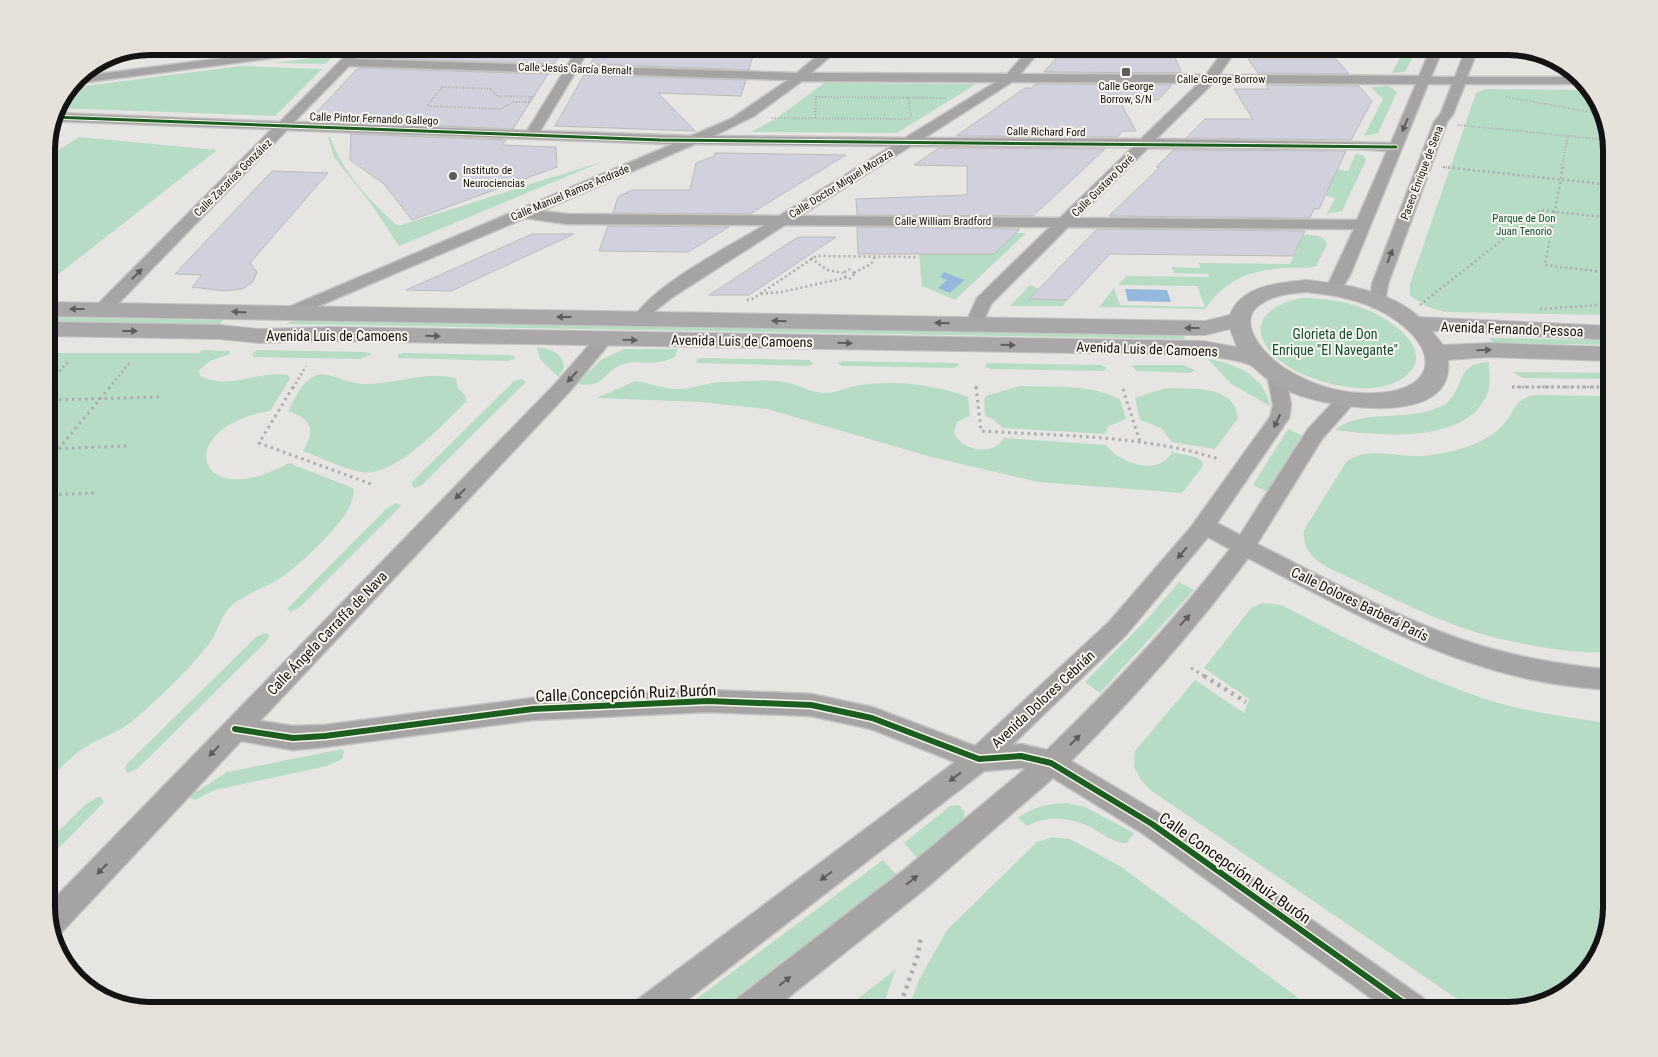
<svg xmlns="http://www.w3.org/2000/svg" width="1658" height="1057" font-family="'Roboto Condensed',sans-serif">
  <rect width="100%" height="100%" fill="#e7e5e2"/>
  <!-- green -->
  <g fill="#b7dcc6">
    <polygon points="1406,46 1418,46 1405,72 1392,73"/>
    <polygon points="335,55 325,64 273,63"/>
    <polygon points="241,66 322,69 275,116 55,108 69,88"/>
    <polygon points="824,83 966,84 976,84 897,133 751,132 777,118"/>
    <polygon points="1388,86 1397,92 1378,133 1364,136 1383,99 1371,87"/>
    <polygon points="1485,89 1590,90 1598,98 1612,149 1612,315 1445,312 1428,307 1410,296 1410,284 1476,93"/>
    <polygon points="79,137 217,150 46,284 46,158"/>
    <path d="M328,137H330C342,171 371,203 398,226L604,161L399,246L371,204L334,157Z"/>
    <polygon points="1356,153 1364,156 1366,160 1342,211 1327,214 1335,198 1324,195 1337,169 1348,171"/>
    <polygon points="942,232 1026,233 955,300 922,286 919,254 994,254 1011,238"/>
    <path d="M1303,235C1312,235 1323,234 1327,244L1316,266C1306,269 1296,267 1285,268C1250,270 1226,279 1205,309L1099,307L1114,288L1120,305L1205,307L1197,286L1118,285L1126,276L1209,277L1208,274L1174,273L1171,267L1200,268L1199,263L1290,264Z"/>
    <polygon points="1030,285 1040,289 1030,299 1067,300 1063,306 1010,306"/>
    <path d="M1301,298C1337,298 1372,306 1400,330C1441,366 1395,392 1358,388C1336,386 1316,381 1296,371C1251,347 1245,310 1301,298Z"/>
    <polygon points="46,317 223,320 219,325 46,322"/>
    <polygon points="297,320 1184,334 1185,339 285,324"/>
    <polygon points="1489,338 1612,340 1612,345 1493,343"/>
    <path d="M537,347C550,349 563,352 564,368L558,377L540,359Z"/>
    <path d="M624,349H678L675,357C654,368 638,358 621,365C601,373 608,388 576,384L601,360Z"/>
    <path d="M202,350L230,351V354L210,361L199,370L200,376C229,391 257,370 288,375L290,379L270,411C171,427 195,515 289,463L353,488C360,512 303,561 285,575C268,588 245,592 229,608C220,618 217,633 209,644C188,671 160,697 134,720C120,732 99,738 84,748C69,758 57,771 46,785V353H199Z"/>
    <polygon points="257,350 365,352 372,354 360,359 254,357 252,354"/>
    <polygon points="404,353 507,355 514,356 515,359 507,361 398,358 398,354"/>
    <polygon points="703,358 809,360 814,364 808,366 696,363 697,359"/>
    <path d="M1208,359C1235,363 1265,376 1270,406L1231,384Z"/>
    <polygon points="843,361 956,363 960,365 954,368 842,366 838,363"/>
    <path d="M1489,362C1489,372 1491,382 1488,392C1468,446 1378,435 1335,430C1362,409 1401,421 1435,409C1463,399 1456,373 1473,365C1478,363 1484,362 1489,362Z"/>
    <polygon points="988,363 1101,365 1107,368 1103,371 990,369 984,366"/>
    <polygon points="1131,365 1183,365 1195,370 1190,373 1137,371"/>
    <polygon points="1512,372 1612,373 1612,379 1523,378"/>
    <path d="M321,374C336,375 349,384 363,384C394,385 424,370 456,378L458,388L465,395L466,402C444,423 394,479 361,472C341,468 322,458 303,451C316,430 312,419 288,411C297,396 302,378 321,374Z"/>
    <polygon points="522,379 526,382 422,485 414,488 411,483 514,381"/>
    <path d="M635,381C650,383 663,389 678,389C693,389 705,383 720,382C742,382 767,378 789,383C800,385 810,392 822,393C836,394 846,387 859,385C894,380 935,384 968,397L970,416L957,422L954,432C961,451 993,457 1004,438L1106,445C1118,462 1159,478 1172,452L1195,457L1202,461L1203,466L1182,493L1038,482L931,457L767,409L699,402L597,398Z"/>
    <path d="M1020,386C1054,387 1088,384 1120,399L1126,419L1109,426L1105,434L1003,428L993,419L985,416L984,400L986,396Z"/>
    <path d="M1166,388C1190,389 1235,384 1238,418L1215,449L1172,442L1161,428L1140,420L1135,398Z"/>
    <path d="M1534,395L1612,396V652C1578,654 1542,648 1510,641C1456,630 1406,605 1357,581C1344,575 1325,568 1314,558C1306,550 1303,541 1304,530L1346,462C1366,447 1390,456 1413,456C1424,457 1437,454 1448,452C1467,448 1489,440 1503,425C1516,411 1512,401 1534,395Z"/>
    <polygon points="1288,429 1303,436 1267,492 1253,485"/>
    <polygon points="396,503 401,506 300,607 291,612 287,609 387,508"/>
    <polygon points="1179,582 1194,590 1100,693 1085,682 1149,617"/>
    <path d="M1262,603L1281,605C1350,640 1418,678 1492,701C1530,713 1572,717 1612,724V908L1594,965L1560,997L1509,1011H1475L1150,790L1141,780L1134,767L1135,751L1195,680L1244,713L1249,699L1204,668L1251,608Z"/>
    <polygon points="265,633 270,635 264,644 137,769 127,773 125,768 128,763 256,637"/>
    <polygon points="342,749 344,752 342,759 327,766 215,790 195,800 188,797 227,772"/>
    <polygon points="100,796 104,802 46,861 46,843 86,804"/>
    <path d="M1067,803L1085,807L1134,833L1127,843C1113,843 1104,835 1092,828C1071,817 1047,815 1027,826L1018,818C1034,806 1048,804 1067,803Z"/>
    <polygon points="959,805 965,813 963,819 918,859 904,843 950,806"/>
    <polygon points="1052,837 1070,839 1120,866 1316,1011 907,1011 919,980 947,930 1037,842"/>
    <polygon points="883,860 897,875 718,1011 680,1011"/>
    <polygon points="896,969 881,1011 842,1011"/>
  </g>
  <!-- water -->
  <g fill="#95b8de">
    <polygon points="944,272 964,280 950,293 938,288 947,280 940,277"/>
    <polygon points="1125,289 1167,290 1171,302 1128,301"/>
  </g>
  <!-- building -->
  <g fill="#d2d0dc" stroke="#bcbbbb">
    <polygon points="391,46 454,46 563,50 554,64 370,58 377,49 388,49"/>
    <polygon points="603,50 706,54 753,55 749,70 590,64 598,51"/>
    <polygon points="1056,58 1175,58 1182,73 1044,72"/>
    <polygon points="1248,59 1336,59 1349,74 1258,73"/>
    <polygon points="361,68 548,74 513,129 351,122 351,119 312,117 356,70"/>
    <polygon points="584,75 746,80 741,96 658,93 695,131 555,126"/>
    <polygon points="1035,84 1172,85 1158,100 1119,100 1136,131 1123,131 1117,137 956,136 1025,88 1032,88"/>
    <polygon points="1266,85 1359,86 1372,101 1351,140 1186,138 1205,119 1253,119 1234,89 1269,89"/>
    <polygon points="351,134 506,140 502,145 556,147 557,167 412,220 384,184 350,160"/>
    <polygon points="939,148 1105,149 1033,216 857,215 856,199 967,195 967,166 914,165"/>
    <polygon points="1173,150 1346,151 1319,209 1314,209 1310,218 1109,216 1160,167 1156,167"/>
    <polygon points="715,153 724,153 846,155 750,214 613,213 618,197 632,190 690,190 696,163 714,156"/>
    <polygon points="272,171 328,173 250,263 257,272 253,282 242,289 225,291 192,287 202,275 175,274"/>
    <polygon points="608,226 729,227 688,252 599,251"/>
    <polygon points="857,227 1020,229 994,254 858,254"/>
    <polygon points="1097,229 1305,231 1293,256 1110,254 1067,300 1029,299"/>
    <polygon points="532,234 574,234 451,291 406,290"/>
    <polygon points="798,237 836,237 749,295 709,295"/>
  </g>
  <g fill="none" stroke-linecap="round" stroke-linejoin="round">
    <defs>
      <g id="minor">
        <polygon points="315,46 350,46 344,49 72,84 76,77"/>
        <path d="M355,46H368L356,59L567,66L579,46H591L579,66L797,73L829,46H842L811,73L1007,74L1032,46H1044L1020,74L1206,75L1227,46H1239L1219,75L1419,76L1432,46H1444L1431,77H1455L1467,46H1479L1467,77H1578L1585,84H1465L1453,114L1447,122L1388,284L1384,307H1372L1370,303L1372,284L1434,122L1441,113L1452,84H1428L1351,273L1340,292H1328L1326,289L1354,229L1068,227L991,304L980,329H968L965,325L977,298L1050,227L785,225L671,298L655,311L649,321H637L634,317C658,282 727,248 765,225L567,224L525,218L288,319L282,318L280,314L282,310L673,144L287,130L109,313H97L95,309L97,305L272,129L52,121L53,113L280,122ZM349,66L563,73L527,131L294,122ZM575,73L788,80L731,119L691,136L540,131ZM802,81L996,82L905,138L714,136L754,116ZM1012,82L1199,83L1141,139L924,138ZM1213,83L1416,84L1391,143L1156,139ZM695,144L892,146L779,216L567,214L541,211ZM911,146L1133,147L1060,218L800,216ZM1148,148L1357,149L1387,151L1357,220L1077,218Z"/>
        <path d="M603,335L609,336L612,340L570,391L260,721L293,726L325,725L533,698L708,690L811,694L872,707L975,746L1109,622L1191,527L1270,417L1273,405L1267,374L1270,370H1282L1285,374L1291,405L1289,418L1217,523L1240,535L1308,429L1339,396L1346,394L1353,396L1355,400L1353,404L1322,439L1257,544C1333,582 1410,626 1492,649C1532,660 1571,666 1612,670V690C1584,688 1556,685 1529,679C1429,657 1338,605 1248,558C1195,630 1134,698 1071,761L1162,815L1426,1000L1430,1011H1389L1142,833L1053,778L925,889L771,1011H731L735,1000L905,869L1025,769L1021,768L984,771L673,1011H633L637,1000L955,762L871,729L811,716L708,712L533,720L325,747L293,750L241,741L60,934L54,937L46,907L556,383L597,336ZM1208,537L1230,549C1175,621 1112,687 1047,750L1021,744L1012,745L1125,636Z"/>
      </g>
      <path id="primary" d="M1306,280C1343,284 1390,290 1419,317L1612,326V340L1432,331L1443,345L1489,343L1612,347V361L1489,357L1448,360C1456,429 1329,408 1293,393C1284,389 1274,384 1266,378C1260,374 1254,366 1248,364C1234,359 1217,358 1203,355L330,341L258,343L220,339L46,336V322L220,325L258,329L330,327L1203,341L1237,347L1230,329L1205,335H1182L46,316V302L1205,321L1230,315C1241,285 1279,283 1306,280ZM1306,292C1334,295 1362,300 1386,314C1448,351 1435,397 1361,393C1334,392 1309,383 1286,369C1270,360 1237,327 1256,308C1269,295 1289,294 1306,292Z"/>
    </defs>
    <!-- minor casing -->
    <use href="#minor" stroke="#c4c3c1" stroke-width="3"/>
    <!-- primary casing -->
    <use href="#primary" stroke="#c4c3c1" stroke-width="2"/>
    <!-- path-far3 -->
    <g stroke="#adacab" stroke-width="2" stroke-dasharray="1 2" stroke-linecap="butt">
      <polyline points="663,46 684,50"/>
      <polyline points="774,46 810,48"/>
      <polyline points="601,50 775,55 776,46"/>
      <polygon points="442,87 491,89 497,96 532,97 529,102 514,102 500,109 427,106"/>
      <polyline points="1506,97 1602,114"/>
      <polyline points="772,118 907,119 911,117 908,97"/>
      <polyline points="815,118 816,97 948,98"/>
      <polyline points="1458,125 1609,140"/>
      <polyline points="1443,167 1452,168"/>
      <polyline points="1562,168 1568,136"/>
    </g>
    <!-- path-far2 -->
    <g stroke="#adacab" stroke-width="2.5" stroke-dasharray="2 3" stroke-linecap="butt">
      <polyline points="1443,167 1612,185"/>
      <polyline points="1563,167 1545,265 1612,273"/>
      <polyline points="811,258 827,270 843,273"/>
      <circle cx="849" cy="274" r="4.5"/>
      <polyline points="854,273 871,264 875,257"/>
      <polyline points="761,294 781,292 849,277"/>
      <polyline points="747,300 751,300 816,256 917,257"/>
      <polyline points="1420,305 1540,210 1612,218"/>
      <polyline points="1540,309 1612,304"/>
      <polyline points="46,386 69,361"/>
      <polyline points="976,386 976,388"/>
      <polyline points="1512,387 1612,387"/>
      <polyline points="109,388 130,362"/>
      <polyline points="293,388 306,366"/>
    </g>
    <!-- path-far1 -->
    <g stroke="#adacab" stroke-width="3" stroke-dasharray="2.5 4" stroke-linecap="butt">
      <polyline points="293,387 259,443 371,484"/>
      <path d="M976,387L981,431C1060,436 1143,435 1219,459"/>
      <polyline points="1512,387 1612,387"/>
      <polyline points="1123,389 1140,442"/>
      <polyline points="46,400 161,397"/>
      <polyline points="46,449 127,446"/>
      <polyline points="46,464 110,387"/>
      <polyline points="46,495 94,493"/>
      <polyline points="46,548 55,548"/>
      <polyline points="1191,668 1206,677"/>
    </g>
    <!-- path -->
    <g stroke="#adacab" stroke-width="4.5" stroke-dasharray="3 5" stroke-linecap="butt">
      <polyline points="1204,676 1246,702"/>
      <polyline points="898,1011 918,955 921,936"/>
    </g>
    <!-- minor -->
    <use href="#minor" fill="#a6a4a3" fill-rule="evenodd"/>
    <!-- primary -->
    <use href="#primary" fill="#a9a8a6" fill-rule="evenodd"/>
    <defs>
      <polyline id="cycleway-far1" points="52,117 660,140 1396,147"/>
      <polyline id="cycleway" points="235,729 293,738 325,736 533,709 708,701 811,705 872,718 979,759 1021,756 1051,763 1152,824 1415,1011"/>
    </defs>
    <!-- cycleway-far1 casing -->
    <use href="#cycleway-far1" stroke="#f6f4ed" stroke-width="5"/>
    <!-- cycleway casing -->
    <use href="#cycleway" stroke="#f6f4ed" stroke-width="9"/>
    <!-- cycleway-far1 -->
    <use href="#cycleway-far1" stroke="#1b5e20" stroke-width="3"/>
    <!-- cycleway -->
    <use href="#cycleway" stroke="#1b5e20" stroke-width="6"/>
  </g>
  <!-- one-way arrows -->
  <defs><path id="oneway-solid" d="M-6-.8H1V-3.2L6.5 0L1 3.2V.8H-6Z" transform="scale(1.25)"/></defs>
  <g fill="#5d5c5a">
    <use href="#oneway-solid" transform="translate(1405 125) rotate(113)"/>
    <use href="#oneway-solid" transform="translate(1390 256) rotate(-69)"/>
    <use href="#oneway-solid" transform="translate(137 274) rotate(-45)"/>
    <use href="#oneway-solid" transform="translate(572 377) rotate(132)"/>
    <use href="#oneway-solid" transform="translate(1277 421) rotate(116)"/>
    <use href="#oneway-solid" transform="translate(460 494) rotate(134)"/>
    <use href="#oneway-solid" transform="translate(1182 553) rotate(130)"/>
    <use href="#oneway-solid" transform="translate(1185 620) rotate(-48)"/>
    <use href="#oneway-solid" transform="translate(1075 740) rotate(-45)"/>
    <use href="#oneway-solid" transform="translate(214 751) rotate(134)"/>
    <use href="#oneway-solid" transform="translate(955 777) rotate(143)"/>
    <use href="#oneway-solid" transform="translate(102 869) rotate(134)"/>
    <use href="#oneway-solid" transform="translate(826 876) rotate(143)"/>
    <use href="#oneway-solid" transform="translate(912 880) rotate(-39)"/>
    <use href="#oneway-solid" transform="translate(785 981) rotate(-38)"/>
  </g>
  <g fill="#5e5e5c">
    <use href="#oneway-solid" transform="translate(77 309) rotate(-180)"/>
    <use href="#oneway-solid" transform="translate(239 312) rotate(-177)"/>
    <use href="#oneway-solid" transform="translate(564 317) rotate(-180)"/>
    <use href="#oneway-solid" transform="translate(779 321) rotate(-179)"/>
    <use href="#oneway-solid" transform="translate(942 323) rotate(-179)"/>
    <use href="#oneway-solid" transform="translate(1192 328) rotate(180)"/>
    <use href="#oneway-solid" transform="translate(130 331)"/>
    <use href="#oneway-solid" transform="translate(433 336) rotate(1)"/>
    <use href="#oneway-solid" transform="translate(630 340) rotate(1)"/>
    <use href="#oneway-solid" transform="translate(845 343) rotate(1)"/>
    <use href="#oneway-solid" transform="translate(1008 345) rotate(1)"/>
    <use href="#oneway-solid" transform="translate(1484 350) rotate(-2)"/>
  </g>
  <!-- markers -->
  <g fill="#5e5c5a" stroke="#f6f4ed" stroke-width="2">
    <rect x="1121" y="67" width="10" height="10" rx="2.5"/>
    <circle cx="453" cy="176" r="5"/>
  </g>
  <g text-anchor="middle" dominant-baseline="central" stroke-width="4" stroke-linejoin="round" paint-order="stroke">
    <!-- far-street labels -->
    <g font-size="11" fill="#141311" stroke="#f6f4ed">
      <text transform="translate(575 69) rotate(2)">Calle Jesús García Bernalt</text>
      <text x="1221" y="79">Calle George Borrow</text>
      <text transform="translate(374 119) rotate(2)">Calle Pintor Fernando Gallego</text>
      <text transform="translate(1046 132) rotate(1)">Calle Richard Ford</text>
      <text transform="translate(1422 173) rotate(-69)">Paseo Enrique de Sena</text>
      <text transform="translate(233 178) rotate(-45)">Calle Zacarías González</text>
      <text transform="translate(841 184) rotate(-32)">Calle Doctor Miguel Moraza</text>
      <text transform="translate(1103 186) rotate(-45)">Calle Gustavo Doré</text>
      <text transform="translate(570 193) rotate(-23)">Calle Manuel Ramos Andrade</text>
      <text x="943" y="221">Calle William Bradford</text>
    </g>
    <!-- far-poi labels -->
    <g font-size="11" fill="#141311" stroke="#f6f4ed">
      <text x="1126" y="86">Calle George<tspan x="1126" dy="13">Borrow, S/N</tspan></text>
      <text x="463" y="170" text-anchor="start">Instituto de<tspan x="463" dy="13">Neurociencias</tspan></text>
    </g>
    <!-- far-park labels -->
    <g font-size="11" fill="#114f34" stroke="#f6f4ed">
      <text x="1524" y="218">Parque de Don<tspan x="1524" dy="13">Juan Tenorio</tspan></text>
    </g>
    <!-- street labels -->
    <g font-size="14" fill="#141311" stroke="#f6f4ed">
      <text transform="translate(1512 329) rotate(2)">Avenida Fernando Pessoa</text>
      <text x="337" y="336">Avenida Luis de Camoens</text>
      <text transform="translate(742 341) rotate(1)">Avenida Luis de Camoens</text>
      <text transform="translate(1147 349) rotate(2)">Avenida Luis de Camoens</text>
      <text transform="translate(1360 604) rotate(26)">Calle Dolores Barberá París</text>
      <text transform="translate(327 633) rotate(-46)">Calle Ángela Carraffa de Nava</text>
      <text transform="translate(1043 699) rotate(-43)">Avenida Dolores Cebrián</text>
    </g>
    <!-- park labels -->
    <g font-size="14" fill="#114f34" stroke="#f6f4ed">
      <text x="1335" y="334">Glorieta de Don<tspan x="1335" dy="16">Enrique "El Navegante"</tspan></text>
    </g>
    <!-- near-street labels -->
    <g font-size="16" fill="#141311" stroke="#f6f4ed">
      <text transform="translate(626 693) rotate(-2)">Calle Concepción Ruiz Burón</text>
      <text transform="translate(1235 868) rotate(35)">Calle Concepción Ruiz Burón</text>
    </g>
  </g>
  <!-- crop -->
  <path d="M0 0H1658V1057H0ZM150 55H1508A95 95 0 0 1 1603 150V907A95 95 0 0 1 1508 1002H150A95 95 0 0 1 55 907V150A95 95 0 0 1 150 55Z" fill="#e4e2db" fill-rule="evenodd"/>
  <path fill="none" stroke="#141311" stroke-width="6" d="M150 55H1508A95 95 0 0 1 1603 150V907A95 95 0 0 1 1508 1002H150A95 95 0 0 1 55 907V150A95 95 0 0 1 150 55Z"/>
</svg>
